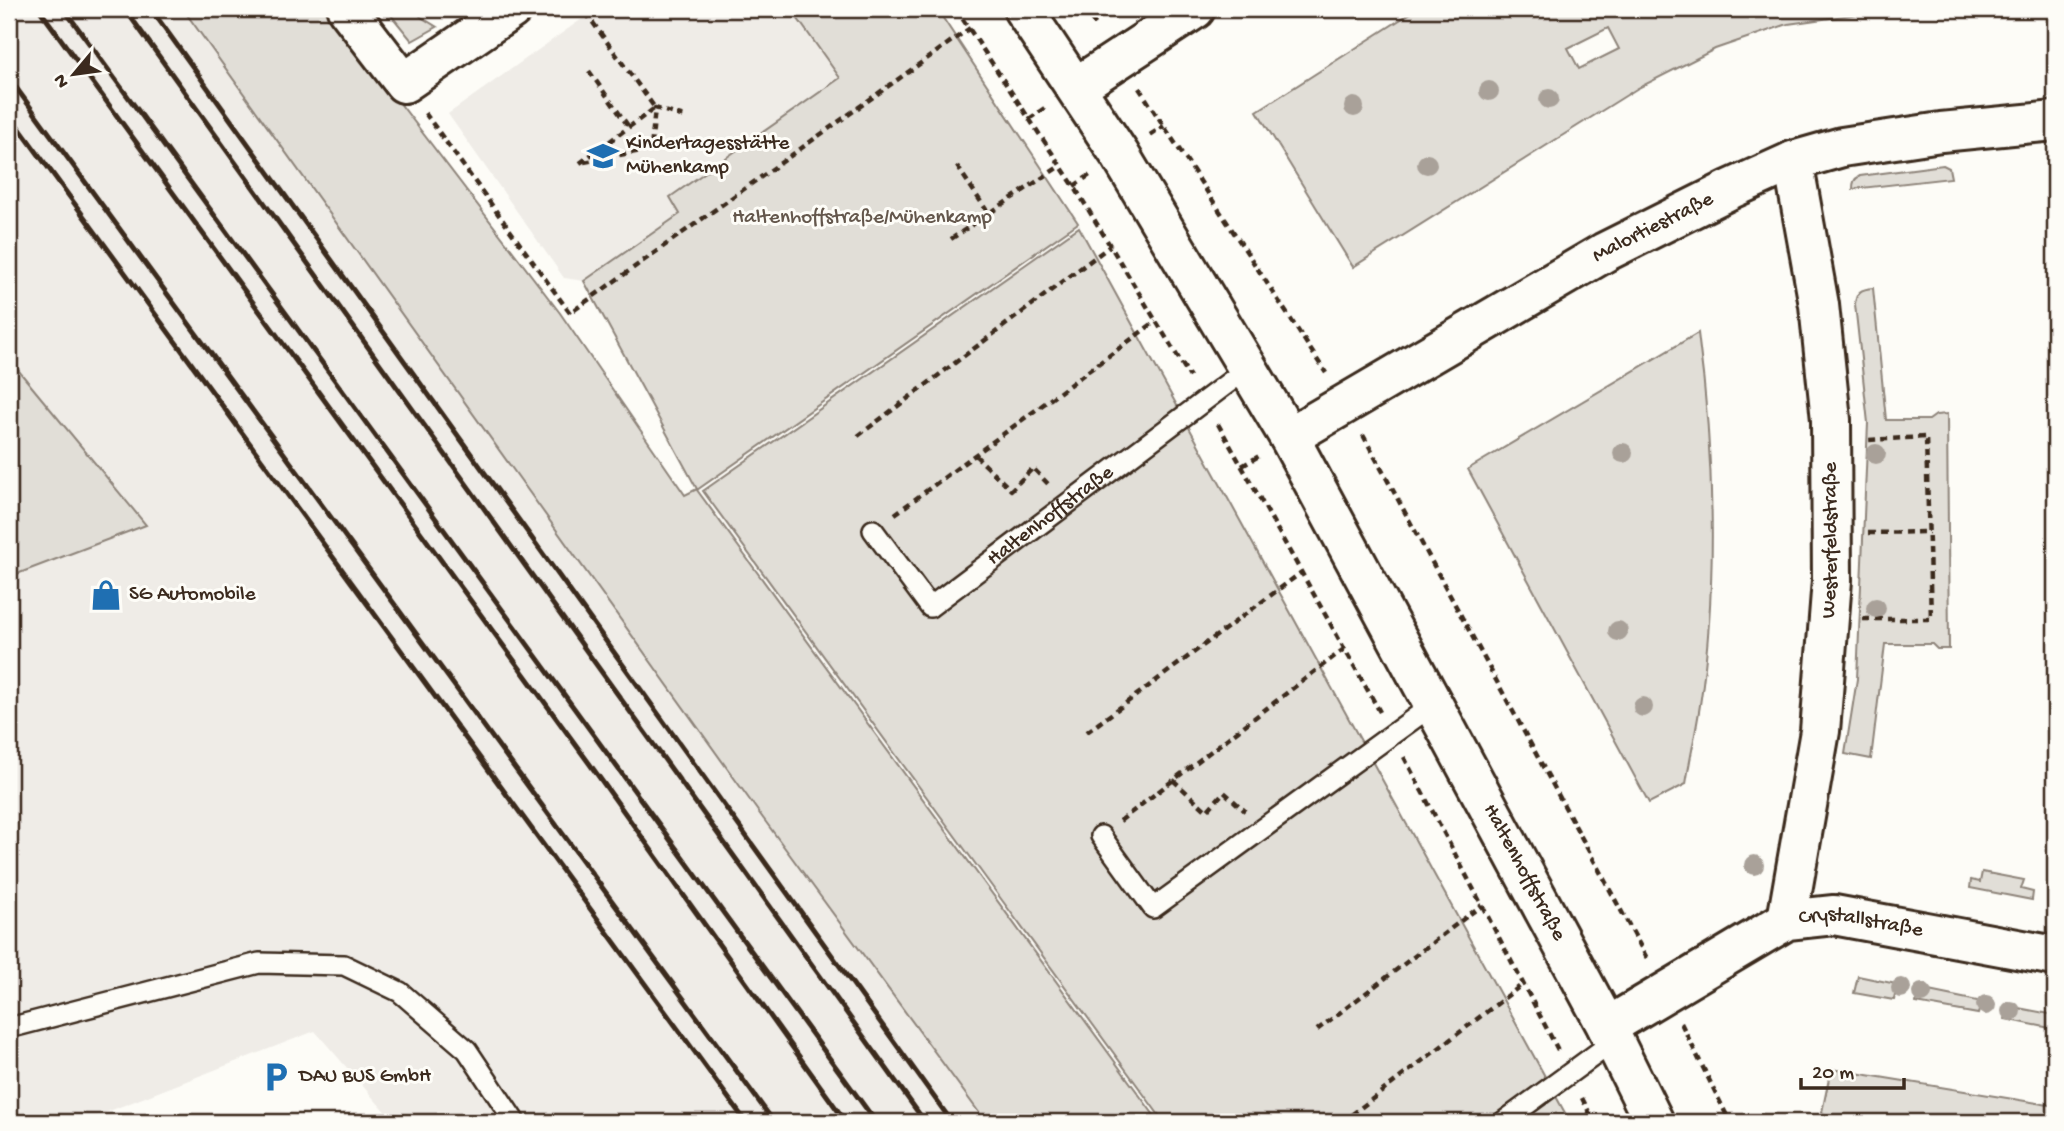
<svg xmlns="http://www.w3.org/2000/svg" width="2064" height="1131" font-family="'Gochi Hand',sans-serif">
  <rect width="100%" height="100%" fill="#fdfcf7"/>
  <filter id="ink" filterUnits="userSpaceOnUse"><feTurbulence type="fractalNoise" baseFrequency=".0143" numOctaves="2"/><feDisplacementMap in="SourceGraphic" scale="14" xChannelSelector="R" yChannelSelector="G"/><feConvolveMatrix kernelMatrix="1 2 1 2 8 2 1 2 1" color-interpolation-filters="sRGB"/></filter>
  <g filter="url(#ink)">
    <!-- built -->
    <g fill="#efece7">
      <polygon points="9,9 183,9 757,810 986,1122 394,1122 315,1031 81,1122 9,1122 9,577 145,524 9,359"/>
      <polygon points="596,9 812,9 798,19 840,77 670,197 681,214 584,281 564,278 448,114"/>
    </g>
    <!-- green -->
    <g fill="#e1ded7" stroke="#8e847a" stroke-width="2" fill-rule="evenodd">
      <polygon points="183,9 328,9 560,313 685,495 697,489 584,281 680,214 670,197 840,78 798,19 812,9 937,9 1078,223 697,490 1159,1122 986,1122 757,810"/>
      <polygon points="386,9 415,9 421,17 437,27 412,41"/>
      <path d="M1417,9H1894L1788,24L1715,49L1638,88L1353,267L1257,111ZM1608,28L1619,49L1579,69L1568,48Z"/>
      <path d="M1943,165L1949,168L1951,178L1853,189C1853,182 1854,179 1860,176Z"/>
      <polygon points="1079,227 1570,1122 1164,1122 703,491"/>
      <path d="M1873,288L1886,420H1929L1936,415L1947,414L1949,649H1937L1932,644H1885L1871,759L1845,754L1857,679L1868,423L1855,304C1856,292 1861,289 1873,288Z"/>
      <path d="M1698,333C1714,451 1718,587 1700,705C1696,732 1690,758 1686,784L1649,803L1468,469Z"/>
      <polygon points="9,359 146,525 9,577"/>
      <polygon points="1982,872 2024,880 2021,889 2033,892 2032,900 1970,888 1971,880 1980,882"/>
      <polygon points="1858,976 1906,986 1905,992 1896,990 1894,1000 1854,993"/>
      <polygon points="1919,989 1992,1004 1991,1009 1980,1007 1978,1014 1916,1003"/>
      <polygon points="2008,1006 2055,1015 2055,1029 2005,1019"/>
      <polygon points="1831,1069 2055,1106 2055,1122 1835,1122 1822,1112"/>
    </g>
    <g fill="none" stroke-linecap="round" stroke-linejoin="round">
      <defs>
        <g id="service">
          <path id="s1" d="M873,530L930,607L1248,368"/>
          <polyline points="1101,836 1153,908 1434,704"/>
          <polyline points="9,1028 259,963 344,965 400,992 467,1050 515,1122"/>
          <polyline points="1503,1122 1614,1041"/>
        </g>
        <g id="minor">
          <polyline points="347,9 404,83 512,9"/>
          <polyline points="1076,87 1195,9"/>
          <path id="s2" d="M1289,437L1605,252L1731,189L1793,161L1842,147L1941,132L2055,121"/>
          <path id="s3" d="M1787,920L1820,731L1832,580L1831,420L1819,305L1793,161"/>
          <path id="s4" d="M1607,1027L1787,920L1834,915L2055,956"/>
        </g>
        <g id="tertiary">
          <path id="s5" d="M1023,9L1120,155L1289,437L1607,1027L1654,1122"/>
        </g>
      </defs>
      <!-- service casing -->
      <use href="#service" stroke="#3b2a1e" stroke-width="24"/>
      <!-- minor casing -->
      <use href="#minor" stroke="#3b2a1e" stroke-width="44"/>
      <!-- tertiary casing -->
      <use href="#tertiary" stroke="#3b2a1e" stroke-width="44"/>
      <!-- path -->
      <g stroke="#3b2a1e" stroke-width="4.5" stroke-dasharray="7 5" stroke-linecap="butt">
        <polyline points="956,9 1074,186 1190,377"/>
        <polyline points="1084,9 1098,28"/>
        <polyline points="589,71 629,127"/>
        <polyline points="1139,88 1326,373"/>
        <polyline points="425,113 570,313 970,28"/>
        <polyline points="1029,119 1046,107"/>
        <polyline points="1150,135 1164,126"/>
        <polyline points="584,162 651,149 655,108 688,118"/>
        <polyline points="580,163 655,108 583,9"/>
        <polyline points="957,166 989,214"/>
        <polyline points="1074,186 1090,175"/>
        <polyline points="951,239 1060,166"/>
        <polyline points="1218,424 1380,712"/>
        <polyline points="1363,435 1649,962"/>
        <polyline points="858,436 1110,246"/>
        <polyline points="975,455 1011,490 1033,468 1050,486"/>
        <polyline points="1242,466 1259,456"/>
        <polyline points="895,514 1156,321"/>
        <polyline points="1868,533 1929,532"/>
        <polyline points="1863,619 1931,619 1926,437 1867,440"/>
        <polyline points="1087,732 1302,572"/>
        <polyline points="1404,757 1558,1050"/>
        <polyline points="1173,780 1207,811 1224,792 1245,811"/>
        <polyline points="1120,821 1344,649"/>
        <polyline points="1681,1023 1730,1122"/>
        <polyline points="1317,1030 1482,905"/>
        <polyline points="1582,1098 1594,1122"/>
        <polyline points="1342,1122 1523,984"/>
      </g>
      <!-- service -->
      <use href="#service" stroke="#fdfcf7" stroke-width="19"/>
      <!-- minor -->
      <use href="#minor" stroke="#fdfcf7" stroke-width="38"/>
      <!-- tertiary -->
      <use href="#tertiary" stroke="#fdfcf7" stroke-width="38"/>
      <!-- rail -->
      <g stroke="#3b2a1e" stroke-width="5">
        <polyline points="39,9 589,763 846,1122"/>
        <polyline points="64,9 876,1122"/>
        <polyline points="125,9 925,1122"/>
        <polyline points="151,9 952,1122"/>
        <polyline points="9,78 774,1122"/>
        <polyline points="9,114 746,1122"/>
      </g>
    </g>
    <!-- trees -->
    <g fill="#a9a199">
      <circle cx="1489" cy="91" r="10"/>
      <circle cx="1549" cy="99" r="10"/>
      <circle cx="1354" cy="107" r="10"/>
      <circle cx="1427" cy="164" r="10"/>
      <circle cx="1623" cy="453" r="10"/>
      <circle cx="1876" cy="454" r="10"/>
      <circle cx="1876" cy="608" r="10"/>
      <circle cx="1618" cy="631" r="10"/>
      <circle cx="1643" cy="707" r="10"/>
      <circle cx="1754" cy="865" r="10"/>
      <circle cx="1901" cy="988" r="10"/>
      <circle cx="1922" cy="993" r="10"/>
      <circle cx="1986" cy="1005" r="10"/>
      <circle cx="2011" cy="1011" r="10"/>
    </g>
  </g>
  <!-- icons -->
  <defs>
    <symbol id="school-bare" viewBox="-9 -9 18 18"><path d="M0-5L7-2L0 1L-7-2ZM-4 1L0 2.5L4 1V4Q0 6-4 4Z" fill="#1f6fb2" stroke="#fdfcf7" stroke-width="2.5" paint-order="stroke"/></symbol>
    <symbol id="shop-bare" viewBox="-9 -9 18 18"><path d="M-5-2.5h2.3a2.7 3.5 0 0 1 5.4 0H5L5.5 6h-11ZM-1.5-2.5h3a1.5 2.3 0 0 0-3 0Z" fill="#1f6fb2" stroke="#fdfcf7" stroke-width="2.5" paint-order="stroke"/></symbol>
    <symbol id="parking-bare" viewBox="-9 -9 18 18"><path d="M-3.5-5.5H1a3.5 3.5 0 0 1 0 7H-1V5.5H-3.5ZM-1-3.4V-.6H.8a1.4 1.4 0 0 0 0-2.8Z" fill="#1f6fb2" stroke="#fdfcf7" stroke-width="2.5" paint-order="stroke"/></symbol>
  </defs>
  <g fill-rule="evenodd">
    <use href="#school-bare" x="581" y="134" width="44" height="44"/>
    <use href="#shop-bare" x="84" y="573" width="44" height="44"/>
    <use href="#parking-bare" x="254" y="1055" width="44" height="44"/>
  </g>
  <g text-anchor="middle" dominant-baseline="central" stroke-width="6" stroke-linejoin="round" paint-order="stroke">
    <!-- poi labels -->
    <g font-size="21" fill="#3b2a1e" stroke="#fdfcf7" text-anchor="start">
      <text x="626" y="144">Kindertagesstätte<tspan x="626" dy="24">Mühenkamp</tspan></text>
      <text x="129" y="595">SG Automobile</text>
      <text x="299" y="1077">DAU BUS GmbH</text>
    </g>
    <!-- park labels -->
    <g font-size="21" fill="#64574c" stroke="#fdfcf7">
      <text x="862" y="218">Haltenhoffstraße/Mühenkamp</text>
    </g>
    <!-- street labels -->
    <g font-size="21" fill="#3b2a1e" stroke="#fdfcf7">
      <text stroke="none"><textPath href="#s2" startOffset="420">Malortiestraße</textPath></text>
      <text stroke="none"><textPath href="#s1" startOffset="247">Haltenhoffstraße</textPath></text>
      <text stroke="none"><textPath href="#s3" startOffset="383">Westerfeldstraße</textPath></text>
      <text stroke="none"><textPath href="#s5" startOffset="999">Haltenhoffstraße</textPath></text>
      <text stroke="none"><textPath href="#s4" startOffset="284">Crystallstraße</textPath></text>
    </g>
  </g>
  <!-- margin -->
  <rect width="2064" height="1131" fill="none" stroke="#fdfcf7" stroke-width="35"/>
  <rect x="18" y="18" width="2029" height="1096" fill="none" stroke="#3b2a1e" stroke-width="2.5" filter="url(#ink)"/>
  <!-- north arrow -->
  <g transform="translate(74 74) rotate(241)" stroke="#fdfcf7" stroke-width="5" paint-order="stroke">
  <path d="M0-5L12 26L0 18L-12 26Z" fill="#3b2a1e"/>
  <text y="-10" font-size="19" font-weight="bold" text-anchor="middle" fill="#3b2a1e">N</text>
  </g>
  <!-- scale -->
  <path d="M1801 1078v10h103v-10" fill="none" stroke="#3b2a1e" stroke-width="3.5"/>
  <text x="1812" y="1078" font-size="21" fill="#3b2a1e" stroke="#fdfcf7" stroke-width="5" paint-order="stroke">20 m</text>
</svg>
